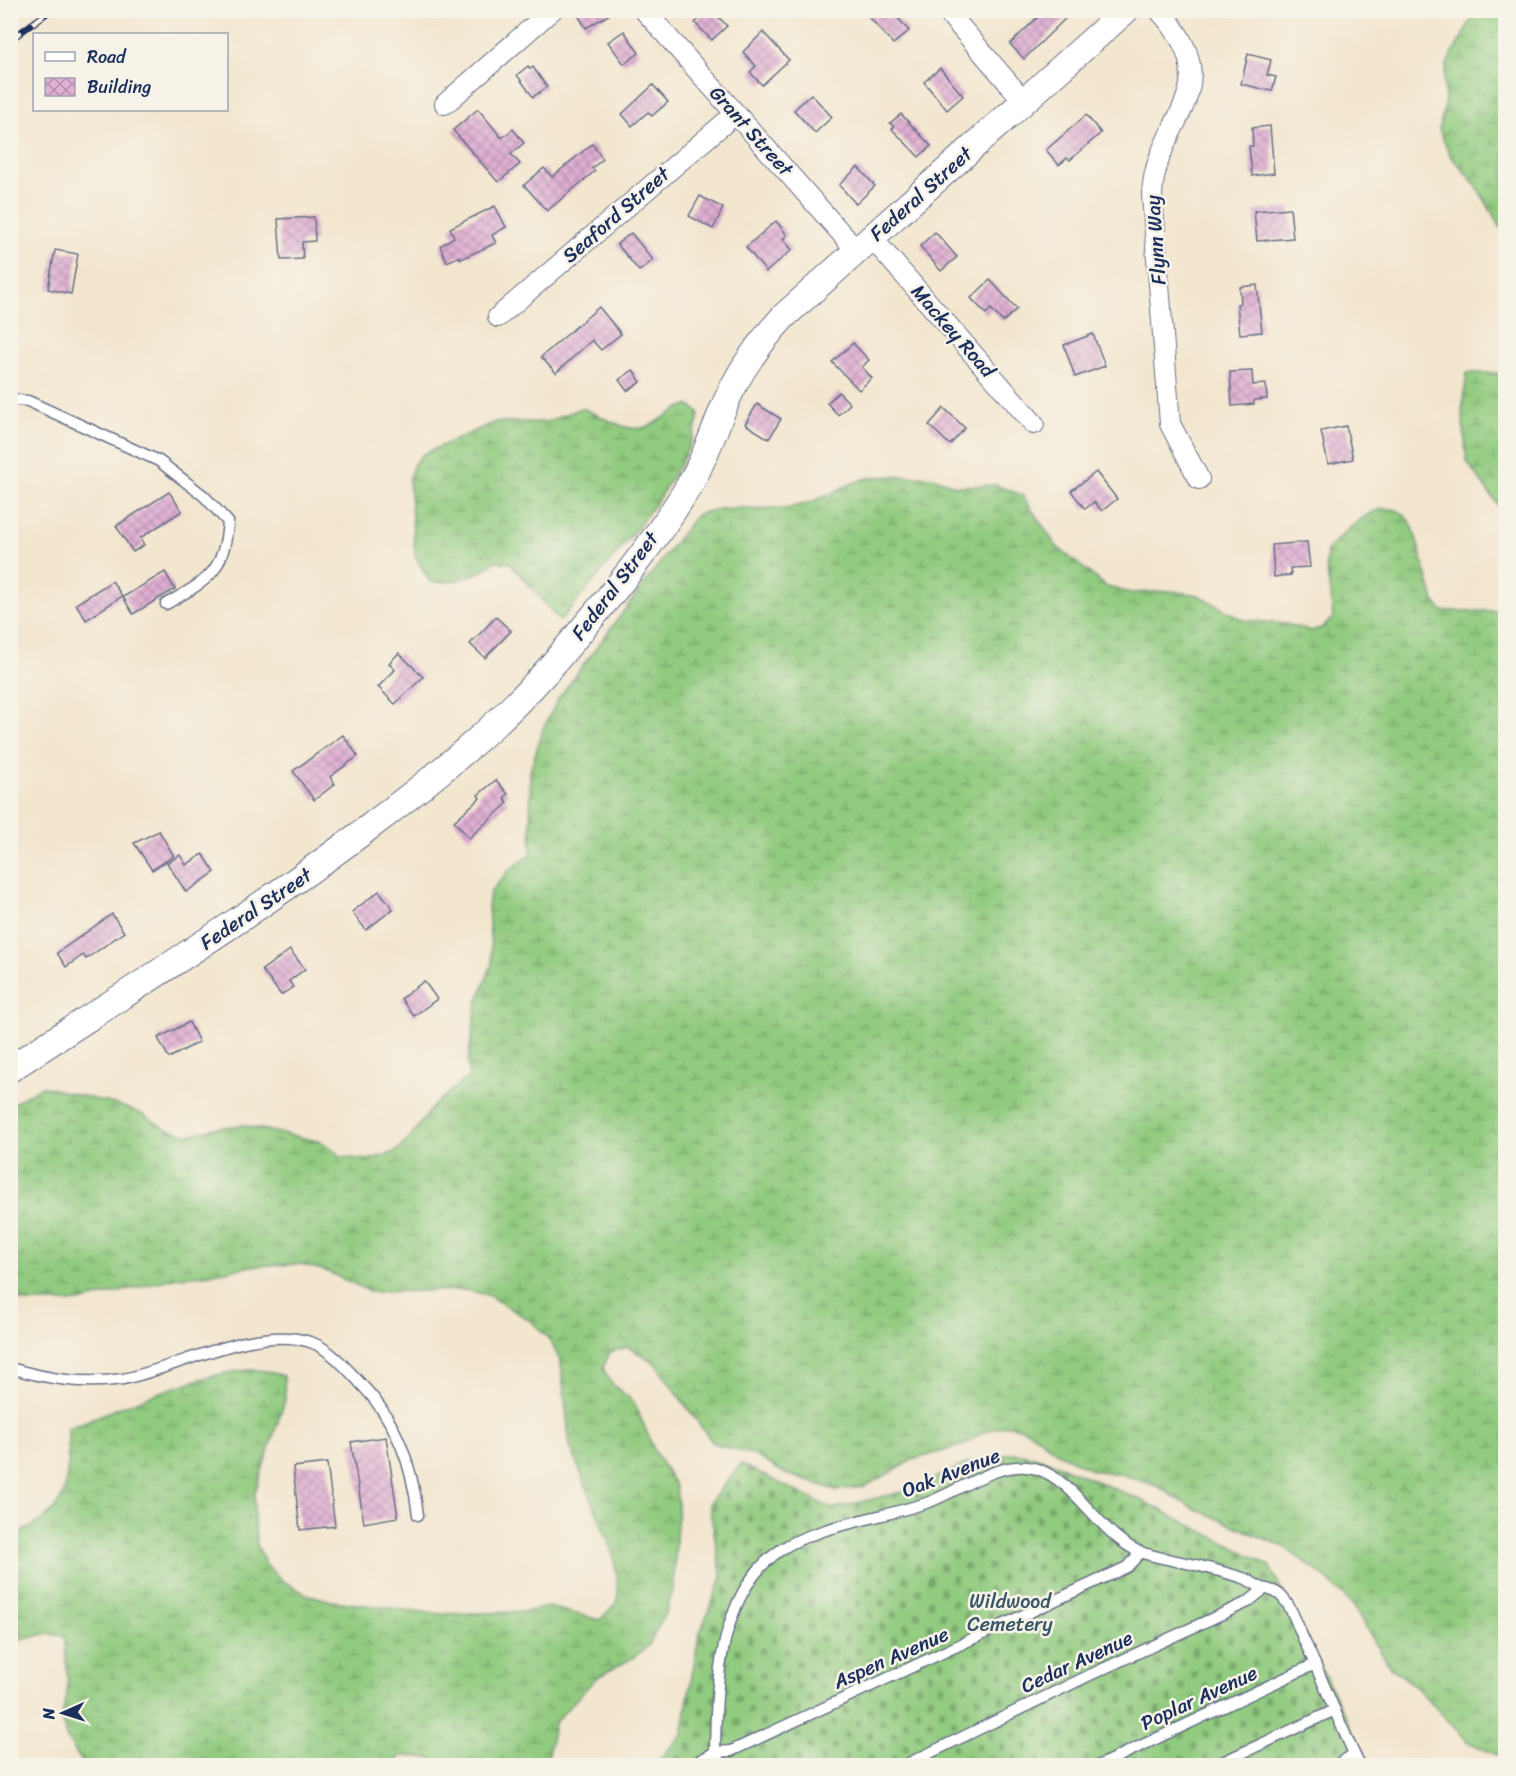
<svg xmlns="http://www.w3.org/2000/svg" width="1516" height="1776" font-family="Sriracha,sans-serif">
  <defs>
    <pattern id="wetland-marsh" width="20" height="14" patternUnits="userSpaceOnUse" patternTransform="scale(1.5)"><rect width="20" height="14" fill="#91cb7f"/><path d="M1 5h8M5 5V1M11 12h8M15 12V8" fill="none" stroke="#76a56b"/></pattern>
    <pattern id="cemetery-stones" width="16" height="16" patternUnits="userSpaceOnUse" patternTransform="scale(1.5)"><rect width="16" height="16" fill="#91cb7f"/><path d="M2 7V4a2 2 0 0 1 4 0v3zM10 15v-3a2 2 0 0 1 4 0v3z" fill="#76a56b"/></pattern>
    <pattern id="building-cross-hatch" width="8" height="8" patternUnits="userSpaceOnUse" patternTransform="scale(1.5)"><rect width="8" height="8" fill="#e0afd3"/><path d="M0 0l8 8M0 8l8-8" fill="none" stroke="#b58fae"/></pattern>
  </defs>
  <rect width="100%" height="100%" fill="#f7f3e8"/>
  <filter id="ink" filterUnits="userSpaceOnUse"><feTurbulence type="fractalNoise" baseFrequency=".0167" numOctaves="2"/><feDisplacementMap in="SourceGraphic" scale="12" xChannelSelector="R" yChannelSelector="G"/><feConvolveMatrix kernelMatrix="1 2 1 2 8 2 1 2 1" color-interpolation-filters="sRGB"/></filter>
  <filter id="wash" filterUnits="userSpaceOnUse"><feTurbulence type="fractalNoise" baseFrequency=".008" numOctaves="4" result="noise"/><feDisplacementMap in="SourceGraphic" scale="24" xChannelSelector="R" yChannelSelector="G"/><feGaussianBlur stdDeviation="1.35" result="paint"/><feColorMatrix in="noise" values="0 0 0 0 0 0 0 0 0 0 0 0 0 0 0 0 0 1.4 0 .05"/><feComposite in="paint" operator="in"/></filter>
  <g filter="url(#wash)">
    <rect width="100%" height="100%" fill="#f3e6cf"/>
    <!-- wetland -->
    <g fill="url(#wetland-marsh)" stroke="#567d6e" stroke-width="1.5">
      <polygon points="1476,11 1505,11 1505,235 1476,185 1450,155 1439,129 1445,105 1444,78 1447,64"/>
      <polygon points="1467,373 1505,373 1505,515 1467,462 1462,411"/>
      <path d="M688,405L699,412C695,469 598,576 560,621L510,563L496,561C479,576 452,584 430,582L416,558L414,545L409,478L414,464L423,454L495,422H547L582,408C599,415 628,434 646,427C662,422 672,409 688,405Z"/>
      <path d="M917,476L932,477L956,486L996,485L1022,495L1057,547L1107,587L1131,593L1171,591L1198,595L1243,620L1286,624L1311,631L1324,627L1333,617L1326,563L1327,550C1349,528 1390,483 1413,527L1434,601L1442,611H1505V1759L1468,1742L1414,1685L1389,1666L1353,1605L1322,1575L1284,1547L1191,1507L1157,1486L1120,1474L1092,1470L1060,1454L1029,1431L1010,1425L985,1431L964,1445L912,1460L864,1487L836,1490L786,1474L754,1455L713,1443L654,1362L628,1347L610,1352L603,1368L612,1384L634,1402L656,1454L676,1486L678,1506L673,1590L667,1609L649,1645L634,1657L596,1678L554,1723L547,1765H445L429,1758L402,1755L388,1766L84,1765L66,1737L62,1718L68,1680L64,1636L45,1634L11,1643V1537C72,1509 68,1490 68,1428C116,1410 208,1368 257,1370C265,1370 275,1374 284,1376L285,1400L255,1492L254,1515L256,1541L265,1564L283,1581L306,1594L332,1601L441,1614L522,1612L549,1607L600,1620L618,1601L617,1575L611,1548L570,1446L561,1363L550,1340L531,1321L488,1295L465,1290L371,1292L326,1271L301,1264L252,1266L204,1275L178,1277L79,1302H27L11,1298V1105L42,1086L118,1105L142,1114L164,1128L189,1135L215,1128L242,1125L322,1142L343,1157L369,1160L395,1152L409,1139L433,1106L469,1076L468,1061L477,1003L492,964L488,907L490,893L508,871L531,854L530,771L543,729L558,699L695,516C727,501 763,513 797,506C819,502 840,487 861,480C878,475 900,477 917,476Z"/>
    </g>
    <!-- cemetery -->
    <polygon fill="url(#cemetery-stones)" stroke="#567d6e" stroke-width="1.5" points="1011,1453 1036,1456 1141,1500 1269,1565 1370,1765 654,1766 682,1734 699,1635 722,1578 709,1504 741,1464 832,1509 910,1490 965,1464"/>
    <g id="blocks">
      <!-- building -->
      <g fill="url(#building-cross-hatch)">
        <polygon points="575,10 617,10 586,28"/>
        <polygon points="708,10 712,10 727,26 712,40 695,23"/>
        <polygon points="863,10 891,10 909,31 893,44"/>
        <polygon points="1045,10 1074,10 1024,59 1010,44"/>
        <polygon points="624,31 639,53 624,64 608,42"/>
        <polygon points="763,32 789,60 762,85 750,72 756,66 743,52"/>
        <polygon points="1248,54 1271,60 1267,75 1276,77 1272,91 1241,84"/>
        <polygon points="528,66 530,69 533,67 547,87 533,97 517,75"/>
        <polygon points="940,68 963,96 947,110 924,82"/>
        <polygon points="653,85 668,102 652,116 648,112 632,126 622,114"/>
        <polygon points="811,94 832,117 815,133 794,110"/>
        <polygon points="478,109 502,138 513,129 524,143 511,154 520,164 498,182 453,130"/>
        <polygon points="901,114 931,146 919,157 892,129 894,127 890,123"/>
        <polygon points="1086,115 1101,133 1070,160 1067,158 1059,165 1046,150"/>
        <polygon points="1270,126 1274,173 1252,176 1249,146 1253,146 1252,128"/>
        <polygon points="592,144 603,159 592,168 595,171 547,211 524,185 544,168 552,177"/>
        <polygon points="858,167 875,186 856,204 839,185"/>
        <polygon points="700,196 723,208 713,229 689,216"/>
        <polygon points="495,206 506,227 492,235 496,243 461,259 460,256 447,262 440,246 454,237 450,228"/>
        <polygon points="1290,208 1293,238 1257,241 1254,211"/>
        <polygon points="314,217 315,241 302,242 303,259 281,260 278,219"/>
        <polygon points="776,221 787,235 783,239 792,250 766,272 746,247"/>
        <polygon points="935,232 957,257 941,271 920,246"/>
        <polygon points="631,233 653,260 639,271 617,244"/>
        <polygon points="55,250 78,254 71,294 48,289"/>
        <polygon points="990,280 1017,309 1003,322 991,309 986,314 971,298"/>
        <polygon points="1257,285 1262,332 1240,334 1237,304 1241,303 1240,287"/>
        <polygon points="599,307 621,334 601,350 592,340 556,373 541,357"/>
        <polygon points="1093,334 1105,366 1075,377 1064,345"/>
        <polygon points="853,343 869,360 862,367 872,378 859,390 832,362"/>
        <polygon points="633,370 641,382 627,391 619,380"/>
        <polygon points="1252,371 1253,385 1266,384 1267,399 1254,400 1254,404 1232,406 1230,372"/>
        <polygon points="839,392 850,404 838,415 827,403"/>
        <polygon points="757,404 781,419 769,439 745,424"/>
        <polygon points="944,408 965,428 950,445 929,425"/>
        <polygon points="1346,426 1353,459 1328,464 1321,431"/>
        <polygon points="1096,472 1117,499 1102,511 1094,502 1085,509 1071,491"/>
        <polygon points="169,492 182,511 140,538 144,545 133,552 116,526"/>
        <polygon points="1307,542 1310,567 1290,568 1291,575 1274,577 1272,545"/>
        <polygon points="165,572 175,589 133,614 123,597"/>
        <polygon points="112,581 122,596 86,620 76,604"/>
        <polygon points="496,617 511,631 485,658 470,644"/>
        <polygon points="399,653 423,677 395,704 378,687 395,670 389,663"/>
        <polygon points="343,735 358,756 330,777 335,784 314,800 293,771"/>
        <polygon points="496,780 508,794 504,798 508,803 469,838 454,821 480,798 478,795"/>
        <polygon points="159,831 174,856 152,870 134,843"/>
        <polygon points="203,854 215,872 186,892 167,863 180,855 186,865"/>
        <polygon points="379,891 393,909 366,930 352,912"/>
        <polygon points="112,914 124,932 86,959 83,955 66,967 57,953"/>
        <polygon points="290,950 305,969 289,981 293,987 281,995 262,970"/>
        <polygon points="424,981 437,999 414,1016 401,999"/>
        <polygon points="189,1022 199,1042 169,1058 158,1038"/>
        <polygon points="386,1437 398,1517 364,1523 351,1442"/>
        <polygon points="327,1463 335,1526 300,1530 293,1467"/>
      </g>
    </g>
  </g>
  <g filter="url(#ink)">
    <use href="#blocks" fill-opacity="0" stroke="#676f86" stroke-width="1.5"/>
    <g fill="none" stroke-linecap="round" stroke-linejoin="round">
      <defs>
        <g id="service">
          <path d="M10,399L28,401L159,461L204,496L228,522C224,573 208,580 166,604"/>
          <path d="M10,1368C48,1379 84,1385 123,1379C176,1369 258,1322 313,1343C331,1350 348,1370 361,1384C397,1421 412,1465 418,1515"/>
          <path d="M715,1752C716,1685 718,1591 782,1549C816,1526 887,1517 929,1502C961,1490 1002,1458 1037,1469C1078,1482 1102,1539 1143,1553C1162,1559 1184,1562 1204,1567C1218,1571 1232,1574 1246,1579C1252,1582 1257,1586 1263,1588C1270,1590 1274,1590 1280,1595C1291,1605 1297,1624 1303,1638C1323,1680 1339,1724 1360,1766"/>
          <polyline points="715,1752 723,1766"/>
          <polyline points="690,1766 715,1752 731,1751 1127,1567 1141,1552"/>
          <polyline points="903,1766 1090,1675 1248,1602 1264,1589"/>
          <polyline points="1098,1766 1315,1664"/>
          <polyline points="1214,1766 1335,1710"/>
          <polyline points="1335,1766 1354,1754"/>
        </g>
        <g id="minor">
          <polyline points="644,10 857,251"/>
          <polyline points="946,10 1023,100"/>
          <path d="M1159,10C1233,91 1155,117 1152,195L1170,424L1199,479"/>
          <polyline points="445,104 552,10"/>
          <polyline points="872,238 1034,424"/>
          <polyline points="498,317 735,114"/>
        </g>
        <path id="tertiary" d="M10,1069C132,989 256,913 372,825C441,773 509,718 564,651C608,599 655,543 690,484C707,455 716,423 730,393C744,364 762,340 784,316L1126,10"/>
      </defs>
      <!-- service casing -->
      <use href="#service" stroke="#676f86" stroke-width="13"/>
      <!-- minor casing -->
      <use href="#minor" stroke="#676f86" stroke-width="22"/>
      <!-- tertiary casing -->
      <use href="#tertiary" stroke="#676f86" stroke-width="28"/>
      <!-- service -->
      <use href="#service" stroke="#fff" stroke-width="10"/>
      <!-- minor -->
      <use href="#minor" stroke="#fff" stroke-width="20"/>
      <!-- tertiary -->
      <use href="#tertiary" stroke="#fff" stroke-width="26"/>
      <defs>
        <polyline id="rail" points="10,40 51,10"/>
      </defs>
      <!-- rail casing -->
      <use href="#rail" stroke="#1b2f5e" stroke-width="7"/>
      <!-- rail -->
      <use href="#rail" stroke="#f7f3e8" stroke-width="4.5" stroke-dasharray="14" stroke-linecap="butt"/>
    </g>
  </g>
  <g text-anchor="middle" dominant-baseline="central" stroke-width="5" stroke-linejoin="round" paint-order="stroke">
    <!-- street labels -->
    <g font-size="20" fill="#1b2f5e" stroke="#f7f3e8">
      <text transform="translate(751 131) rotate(48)">Grant Street</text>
      <text transform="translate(921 194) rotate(-42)">Federal Street</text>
      <text transform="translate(616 215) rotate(-41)">Seaford Street</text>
      <text transform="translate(1156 240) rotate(-94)">Flynn Way</text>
      <text transform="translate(953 331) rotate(49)">Mackey Road</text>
      <text transform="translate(615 586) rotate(-53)">Federal Street</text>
      <text transform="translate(256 909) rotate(-34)">Federal Street</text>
      <text transform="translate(951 1473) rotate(-21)">Oak Avenue</text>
      <text transform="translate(891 1658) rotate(-24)">Aspen Avenue</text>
      <text transform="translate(1077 1662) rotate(-25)">Cedar Avenue</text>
      <text transform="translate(1199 1698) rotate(-25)">Poplar Avenue</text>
    </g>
    <!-- park labels -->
    <g font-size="20" fill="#385666" stroke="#f7f3e8">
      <text x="1010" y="1601">Wildwood<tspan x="1010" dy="23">Cemetery</tspan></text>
    </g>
  </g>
  <!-- margin -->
  <rect width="1516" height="1776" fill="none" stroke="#f7f3e8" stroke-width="36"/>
  <!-- legend -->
  <rect x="33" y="33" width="195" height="78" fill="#f7f3e8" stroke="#9fa5b1" stroke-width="1.5"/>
  <rect x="45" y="52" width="30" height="9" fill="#ffffff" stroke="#9fa5b1" stroke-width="1.5"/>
  <text x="87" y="63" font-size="18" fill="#1b2f5e">Road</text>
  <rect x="45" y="78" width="30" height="18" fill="url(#building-cross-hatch)" stroke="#9fa5b1" stroke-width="1.5"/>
  <text x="87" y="93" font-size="18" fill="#1b2f5e">Building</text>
  <!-- north arrow -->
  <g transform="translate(63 1713) rotate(267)" stroke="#f7f3e8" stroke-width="4.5" paint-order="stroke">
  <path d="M0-4.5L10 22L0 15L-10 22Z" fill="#1b2f5e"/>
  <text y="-9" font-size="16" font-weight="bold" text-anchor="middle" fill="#1b2f5e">N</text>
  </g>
</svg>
